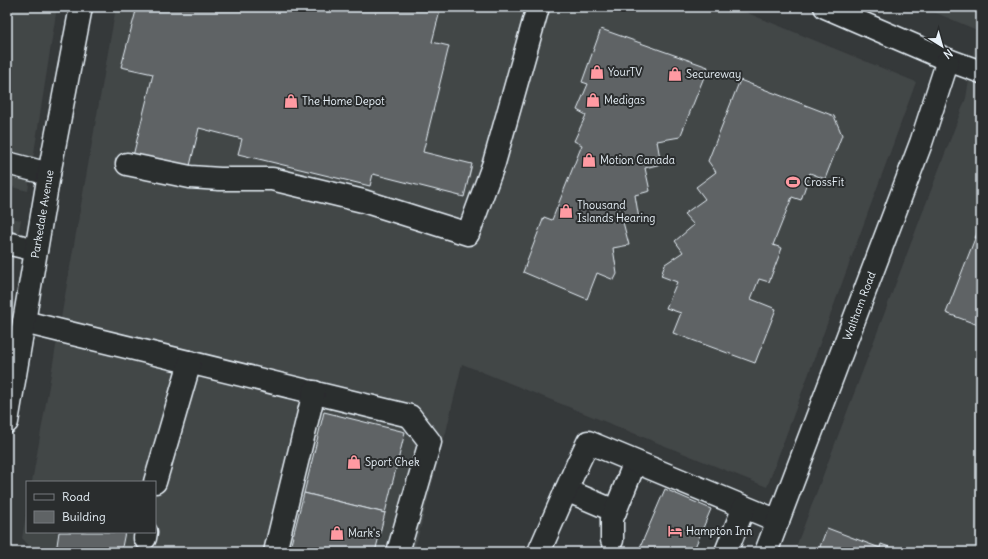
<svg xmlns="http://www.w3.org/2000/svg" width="988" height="559" font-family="Delius,sans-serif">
  <rect width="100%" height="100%" fill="#35393a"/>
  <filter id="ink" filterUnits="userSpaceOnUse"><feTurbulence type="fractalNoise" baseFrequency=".025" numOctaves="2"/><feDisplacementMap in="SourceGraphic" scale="8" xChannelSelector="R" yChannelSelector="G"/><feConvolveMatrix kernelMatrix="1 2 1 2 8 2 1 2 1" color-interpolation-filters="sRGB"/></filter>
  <g filter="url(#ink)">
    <!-- built -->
    <g fill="#424647">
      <polygon points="7,7 57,7 28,191 7,186"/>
      <polygon points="116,7 733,7 916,82 767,487 462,364 446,432 414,552 35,552 22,538 27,510 27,532 155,532 155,482 32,482"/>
      <polygon points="922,7 981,7 981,552 794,552 966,98 977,30"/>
      <polygon points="7,217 21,220 7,294"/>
    </g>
    <!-- building -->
    <g fill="#5f6365" stroke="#e8f1f8">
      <polygon points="7,7 11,7 9,22 7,21"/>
      <polygon points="137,7 441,7 432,42 449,46 423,152 472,164 464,197 373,174 370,186 238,154 242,139 199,128 189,170 133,156 153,74 121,67"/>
      <polygon points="601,29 708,67 680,137 657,141 661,164 645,168 650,191 635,195 639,219 623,222 629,245 613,248 617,274 614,280 597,273 587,299 523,272 544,217 552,220 582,145 574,141 586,115 577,110 588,84 582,82"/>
      <polygon points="740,80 834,116 842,135 825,179 810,173 801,200 792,197 773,245 782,248 769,282 759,279 751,299 776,309 755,363 673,333 681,313 666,308 677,282 661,276 665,264 683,252 675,241 694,225 684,214 705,199 696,187 716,172 708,161"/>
      <polygon points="981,223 981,326 946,313"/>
      <polygon points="324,412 405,432 385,513 304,493"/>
      <polygon points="665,489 711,509 693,552 638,552"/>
      <polygon points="304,493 385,513 375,552 289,552"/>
      <polygon points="827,528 880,548 881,544 903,552 818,552"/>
      <polygon points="59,532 125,532 121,552 56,552"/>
    </g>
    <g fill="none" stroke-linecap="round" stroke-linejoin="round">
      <defs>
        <g id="minor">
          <polyline points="825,7 948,60 981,72"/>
          <polyline points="7,163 49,174"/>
          <polyline points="127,164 190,177 220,179 272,179 363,201 468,234 494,163 538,7"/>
          <polyline points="7,243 36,250"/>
          <polyline points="24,322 410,416 430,442 398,552"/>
          <polyline points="155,482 190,362"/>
          <polyline points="566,490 615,511"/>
          <polyline points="145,538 146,532"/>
          <polyline points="612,540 612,519 635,462"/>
          <polyline points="275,552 314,392"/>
          <polyline points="539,552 578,463 588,442 778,521"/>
          <polyline points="726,552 744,507"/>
          <path id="s1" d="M766,552L921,143L948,60"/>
        </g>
        <g id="major">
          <path id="s2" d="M7,422L49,174L81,7"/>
        </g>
      </defs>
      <!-- minor casing -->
      <use href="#minor" stroke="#e8f1f8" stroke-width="25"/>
      <!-- major casing -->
      <use href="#major" stroke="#e8f1f8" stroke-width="25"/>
      <!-- minor -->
      <use href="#minor" stroke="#2a2d2e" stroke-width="22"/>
      <!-- major -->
      <use href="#major" stroke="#2a2d2e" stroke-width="22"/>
    </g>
  </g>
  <!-- icons -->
  <defs>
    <symbol id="shop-bare" viewBox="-9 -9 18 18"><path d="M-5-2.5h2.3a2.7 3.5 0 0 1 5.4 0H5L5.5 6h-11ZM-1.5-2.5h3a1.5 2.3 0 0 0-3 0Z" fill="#ff9aa2" stroke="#2a2d2e" stroke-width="2.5" paint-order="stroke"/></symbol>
    <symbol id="stadium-bare" viewBox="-9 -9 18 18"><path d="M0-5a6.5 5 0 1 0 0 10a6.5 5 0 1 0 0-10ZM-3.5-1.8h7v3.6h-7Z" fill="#ff9aa2" stroke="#2a2d2e" stroke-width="2.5" paint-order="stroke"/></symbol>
    <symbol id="hotel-bare" viewBox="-9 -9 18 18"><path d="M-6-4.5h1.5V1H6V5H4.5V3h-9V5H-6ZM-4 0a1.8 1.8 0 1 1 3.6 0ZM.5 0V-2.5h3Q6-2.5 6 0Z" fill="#ff9aa2" stroke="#2a2d2e" stroke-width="2.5" paint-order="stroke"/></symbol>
  </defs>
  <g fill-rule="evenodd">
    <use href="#shop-bare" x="587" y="62" width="20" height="20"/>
    <use href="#shop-bare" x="665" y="64" width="20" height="20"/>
    <use href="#shop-bare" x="583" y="90" width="20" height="20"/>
    <use href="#shop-bare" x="281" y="91" width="20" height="20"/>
    <use href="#shop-bare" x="579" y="150" width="20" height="20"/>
    <use href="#stadium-bare" x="783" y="172" width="20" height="20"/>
    <use href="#shop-bare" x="556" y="201" width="20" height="20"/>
    <use href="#shop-bare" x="344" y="452" width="20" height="20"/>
    <use href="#hotel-bare" x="665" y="521" width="20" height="20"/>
    <use href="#shop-bare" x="327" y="523" width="20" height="20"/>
  </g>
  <g text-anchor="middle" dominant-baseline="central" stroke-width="4" stroke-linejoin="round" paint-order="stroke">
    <!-- poi labels -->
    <g font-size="11" fill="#e8f1f8" stroke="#2a2d2e" text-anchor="start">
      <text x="608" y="72">YourTV</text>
      <text x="686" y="74">Secureway</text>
      <text x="604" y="100">Medigas</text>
      <text x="302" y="101">The Home Depot</text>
      <text x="600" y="160">Motion Canada</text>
      <text x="804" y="182">CrossFit</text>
      <text x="577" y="205">Thousand<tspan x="577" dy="13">Islands Hearing</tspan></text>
      <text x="365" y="462">Sport Chek</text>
      <text x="686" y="531">Hampton Inn</text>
      <text x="348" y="533">Mark's</text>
    </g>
    <!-- street labels -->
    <g font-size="11" fill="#e8f1f8" stroke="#2a2d2e">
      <text stroke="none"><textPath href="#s2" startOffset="211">Parkedale Avenue</textPath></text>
      <text stroke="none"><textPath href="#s1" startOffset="263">Waltham Road</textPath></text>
    </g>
  </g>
  <!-- margin -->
  <rect width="988" height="559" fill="none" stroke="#2a2d2e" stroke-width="24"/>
  <rect x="12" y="12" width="964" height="535" fill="none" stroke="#e8f1f8" stroke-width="1.5" filter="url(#ink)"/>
  <!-- legend -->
  <rect x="26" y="481" width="130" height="52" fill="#2a2d2e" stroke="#767b7f"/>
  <rect x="34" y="494" width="20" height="6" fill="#2a2d2e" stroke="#767b7f"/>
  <text x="62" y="501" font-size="12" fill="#e8f1f8">Road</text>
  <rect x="34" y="511" width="20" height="12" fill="#5f6365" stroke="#767b7f"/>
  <text x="62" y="521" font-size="12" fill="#e8f1f8">Building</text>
  <!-- north arrow -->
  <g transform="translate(942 46) rotate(143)" stroke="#2a2d2e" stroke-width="3" paint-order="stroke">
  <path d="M0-3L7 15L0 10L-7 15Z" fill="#e8f1f8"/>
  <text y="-6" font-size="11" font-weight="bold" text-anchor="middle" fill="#e8f1f8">N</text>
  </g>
</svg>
